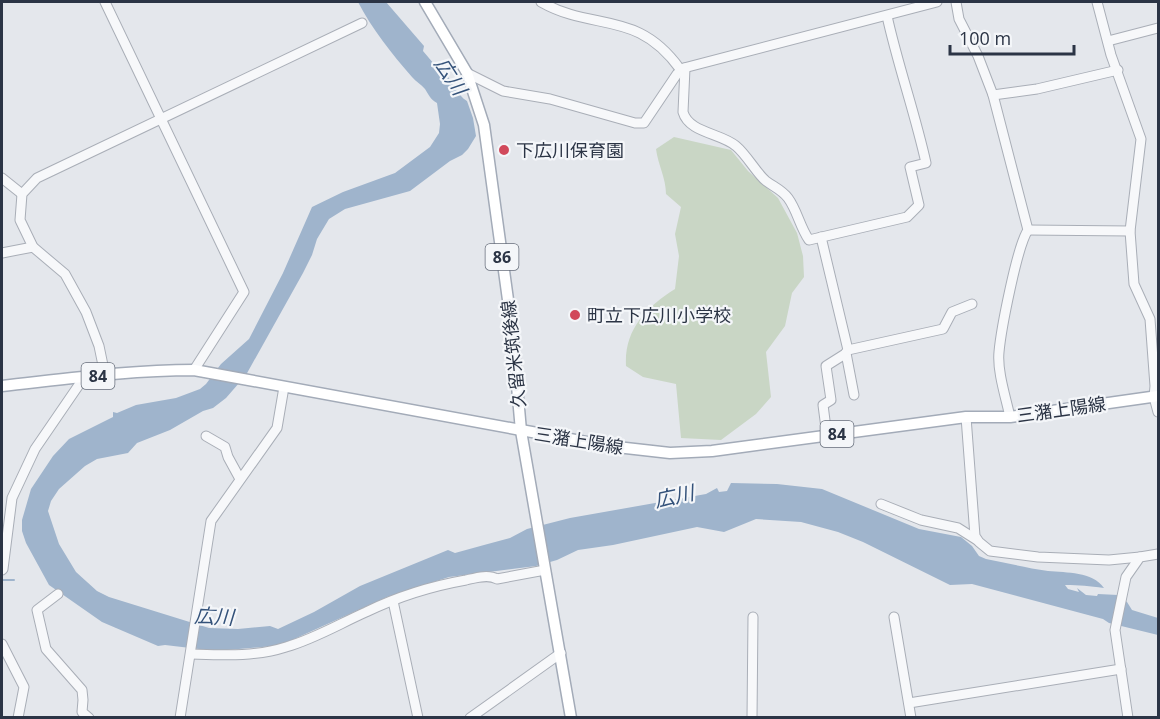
<svg xmlns="http://www.w3.org/2000/svg" width="1160" height="719" font-family="'Open Sans','Noto Sans JP',sans-serif">
  <rect width="100%" height="100%" fill="#e4e7ec"/>
  <!-- green -->
  <path fill="#c9d6c5" d="M674,137L731,150L748,171L778,198L797,233L803,256L804,277L792,293L785,326L766,352L771,397L756,414L721,440L681,438L676,384L643,377L626,366C624,330 646,307 675,289L679,256L675,234L681,207L666,194C666,178 658,165 656,149Z"/>
  <!-- water -->
  <path fill="#9fb4cc" d="M358,2H386L424,46L423,51L434,64V67L439,72L444,71C451,80 458,96 467,101L473,118L476,136L468,149L462,155L450,161L410,191L345,209L329,219L317,239L312,255L303,273L246,375L226,398L213,408L203,411L170,430L137,443L128,453L97,459L85,466L59,489L51,501L48,511L59,544L76,572L97,591L109,597L209,628L238,629L270,626L278,629L314,612L360,586L448,550L455,553L484,545L510,538L527,529L570,518L706,494L717,488L719,492L727,491L731,483L777,484L822,489L919,529L961,537L972,546L979,556L986,559C1007,563 1027,568 1048,571C1067,573 1092,571 1104,588C1089,586 1080,585 1065,585L1068,589L1079,592L1077,588L1086,595L1097,596L1098,594L1118,595L1127,602L1132,610L1158,618V635L1109,623L1103,619L972,584L950,585L863,542L838,532L801,522L756,519L724,532L697,527L613,545L578,550L557,560L536,566L449,577L387,597L292,640L273,646L216,651L165,645L158,646L102,622L49,585L26,543L22,531V520L31,489L53,456L69,439L113,417V412L117,413L136,405L176,398L200,389L206,384L221,364L249,339L283,273L312,207L343,192L395,173L430,147L439,133L440,124L437,103C430,99 429,95 425,89C421,84 416,82 412,77C392,54 372,29 358,2Z"/>
  <g fill="none" stroke-linecap="round" stroke-linejoin="round">
    <!-- stream -->
    <polyline stroke="#9fb4cc" stroke-width="2" points="2,580 14,580"/>
    <defs>
      <g id="minor">
        <polyline points="105,2 244,292 194,370"/>
        <path d="M541,2C594,32 637,9 680,69L937,2"/>
        <path d="M956,2L959,19L978,56L993,95L1028,230C1017,246 1001,330 999,352C997,371 1006,398 1010,417"/>
        <polyline points="1097,2 1111,55 1141,139 1130,231 1134,284 1150,319 1155,386 1154,397 1158,412"/>
        <polyline points="1108,41 1158,28"/>
        <path d="M685,68L683,112C689,133 721,133 736,146C747,155 757,174 766,181C774,187 782,190 788,198C797,210 800,227 809,240L907,217L919,205L910,167L926,163C915,113 898,66 887,16"/>
        <polyline points="467,73 503,91 550,99 635,123 644,123 677,74"/>
        <polyline points="993,95 1037,89 1118,70"/>
        <polyline points="2,178 22,194"/>
        <polyline points="1028,230 1130,231"/>
        <polyline points="821,237 848,350"/>
        <polyline points="2,253 33,247"/>
        <polyline points="846,353 854,395"/>
        <polyline points="105,375 99,346 86,312 65,274 33,247 20,220 22,194 37,178 362,23"/>
        <polyline points="966,417 975,536 979,542 990,551 1038,557 1109,560 1140,557"/>
        <polyline points="206,436 225,447 228,457 240,479"/>
        <polyline points="827,436 823,405 831,400 826,366 845,354 848,350 943,329 952,312 972,304"/>
        <polyline points="881,504 921,520 958,528 977,540"/>
        <polyline points="2,570 3,569 12,498 35,449 85,376"/>
        <polyline points="58,594 37,610 46,649 82,690 83,700 82,712 89,718"/>
        <polyline points="393,601 418,718"/>
        <polyline points="894,617 911,718"/>
        <polyline points="2,644 24,687 18,718"/>
        <path d="M191,654C223,655 255,657 286,647C314,639 339,624 366,612C397,597 432,586 466,580C475,578 488,574 497,579L545,570"/>
        <polyline points="909,703 1121,669"/>
        <polyline points="180,718 211,521 277,428 284,387"/>
        <polyline points="470,718 561,653"/>
        <polyline points="752,718 753,617"/>
        <polyline points="1128,718 1115,630 1126,577 1140,557 1158,554"/>
      </g>
      <g id="major">
        <polyline points="425,2 467,73 484,125 512,329 521,431 571,718"/>
        <path d="M2,386C66,379 130,370 194,370L608,446L670,453L712,451L966,417H1010L1158,396"/>
      </g>
    </defs>
    <!-- minor casing -->
    <use href="#minor" stroke="#a9aeb7" stroke-width="11"/>
    <!-- major casing -->
    <use href="#major" stroke="#a3abb8" stroke-width="13"/>
    <!-- minor -->
    <use href="#minor" stroke="#f7f8fa" stroke-width="9"/>
    <!-- major -->
    <use href="#major" stroke="#fff" stroke-width="10"/>
  </g>
  <!-- markers -->
  <g fill="#d1495b" stroke="#f4f6f9" stroke-width="2">
    <circle cx="504" cy="150" r="6"/>
    <circle cx="575" cy="315" r="6"/>
  </g>
  <g text-anchor="middle" dominant-baseline="central" stroke-width="4.5" stroke-linejoin="round" paint-order="stroke">
    <!-- shield labels -->
    <g fill="#f4f6f9" stroke="#676e7b" stroke-width="1.5">
      <rect x="485.5" y="244" width="33" height="26" rx="4.5"/>
      <rect x="81.5" y="363" width="33" height="26" rx="4.5"/>
      <rect x="820.5" y="421" width="33" height="26" rx="4.5"/>
    </g>
    <g font-size="16" font-weight="bold" fill="#2b3445">
      <text x="502" y="257">86</text>
      <text x="98" y="376">84</text>
      <text x="837" y="434">84</text>
    </g>
    <!-- poi labels -->
    <g font-size="18" fill="#2b3445" stroke="#f4f6f9" text-anchor="start">
      <text x="516" y="150">下広川保育園</text>
      <text x="587" y="315">町立下広川小学校</text>
    </g>
    <!-- street labels -->
    <g font-size="18" fill="#2b3445" stroke="#f4f6f9">
      <text transform="translate(513 354) rotate(-96)">久留米筑後線</text>
      <text transform="translate(1061 409) rotate(-8)">三潴上陽線</text>
      <text transform="translate(579 440) rotate(9)">三潴上陽線</text>
    </g>
    <!-- water labels -->
    <g font-size="20" font-style="italic" fill="#34527a" stroke="#f4f6f9">
      <text transform="translate(451 76) rotate(57)">広川</text>
      <text transform="translate(674 496) rotate(-12)">広川</text>
      <text transform="translate(214 616) rotate(3)">広川</text>
    </g>
  </g>
  <!-- border -->
  <rect width="1160" height="719" fill="none" stroke="#2b3445" stroke-width="6"/>
  <!-- scale -->
  <path d="M950 45v9h124v-9" fill="none" stroke="#2b3445" stroke-width="3"/>
  <text x="959" y="45" font-size="18" fill="#2b3445" stroke="#f4f6f9" stroke-width="4.5" paint-order="stroke">100 m</text>
</svg>
